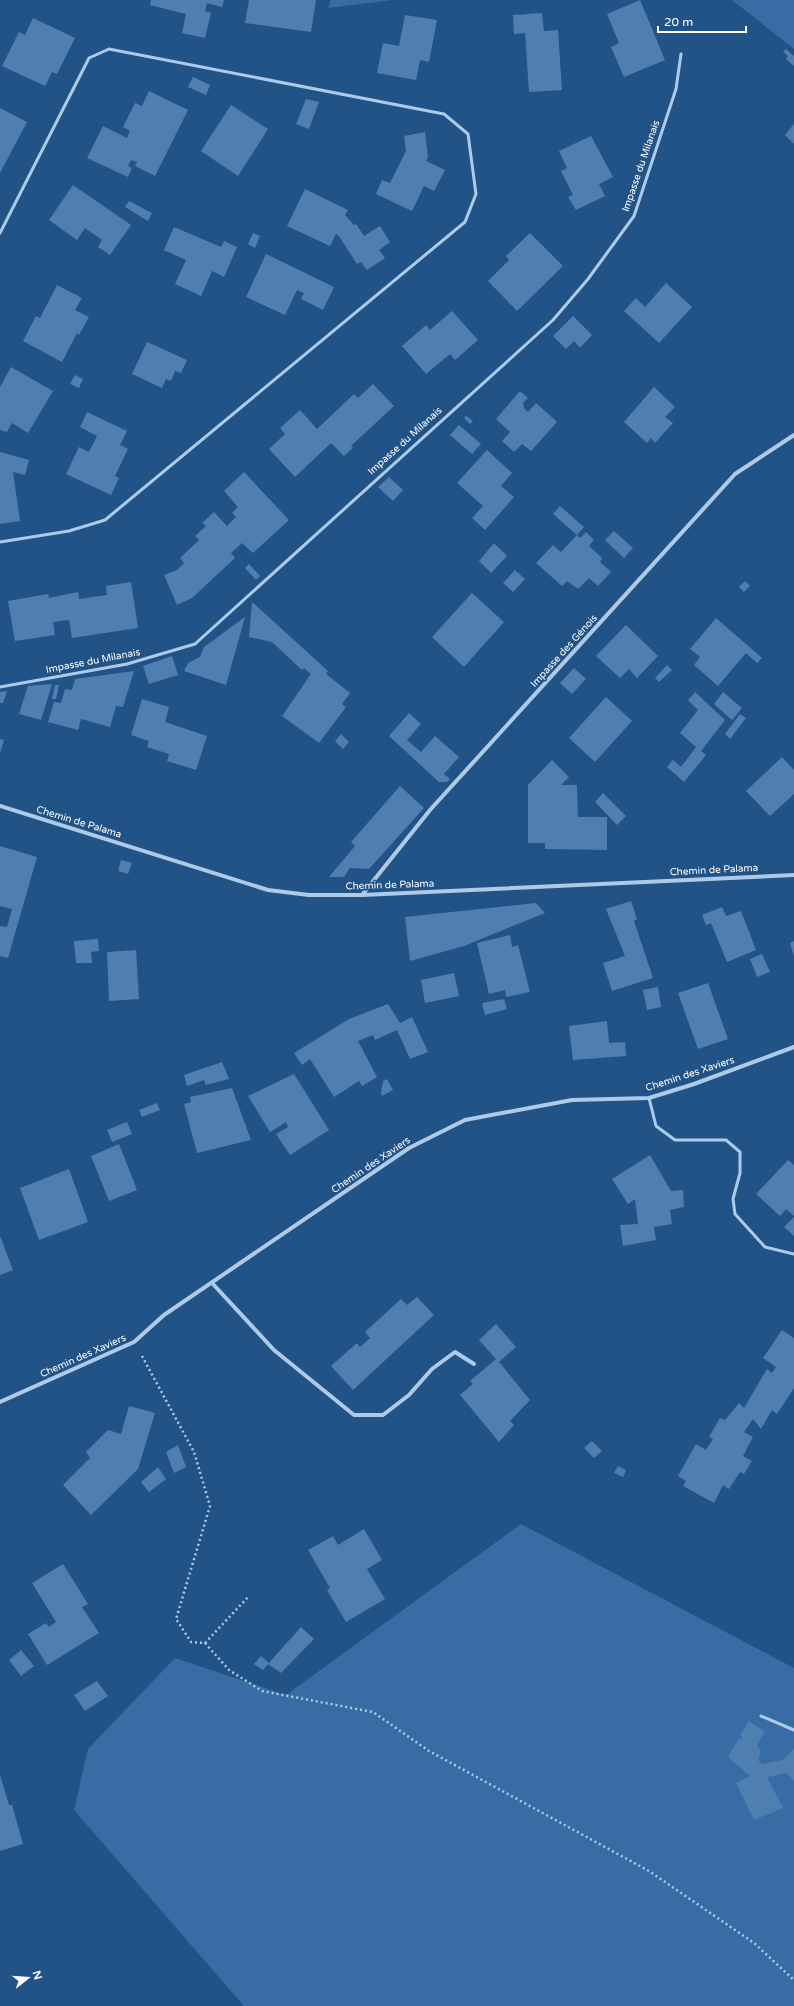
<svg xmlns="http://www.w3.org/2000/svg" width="794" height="2006" font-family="'Varela Round',sans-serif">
  <rect width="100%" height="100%" fill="#225387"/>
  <!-- green -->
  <g fill="#376da4">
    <polygon points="331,0 393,0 328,8"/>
    <polygon points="732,0 794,0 794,49"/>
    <polygon points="521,1524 794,1668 794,2006 244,2006 74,1810 88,1749 175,1658 286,1695"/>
  </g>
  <!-- building -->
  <g fill="#4f7fb1">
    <polygon points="151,0 224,0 222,7 207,3 205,11 211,13 205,38 182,33 186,14 150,5"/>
    <polygon points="249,0 316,0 311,32 245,23"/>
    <polygon points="640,0 665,60 624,77 611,47 619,43 607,14"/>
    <polygon points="542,13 544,31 558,30 562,90 529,92 525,33 514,34 513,15"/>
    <polygon points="405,15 437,20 429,62 420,60 416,80 377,73 383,43 399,46"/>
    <polygon points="33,18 75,38 57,74 52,72 45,86 2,66 19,32 25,35"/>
    <polygon points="786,49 794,56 794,66 786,59 788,56 783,52"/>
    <polygon points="193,77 210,85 206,95 188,87"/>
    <polygon points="149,91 188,110 155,176 135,166 137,162 131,160 128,166 132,168 128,177 87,158 103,126 127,138 130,131 123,127 135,103 142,106"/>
    <polygon points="306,99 319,102 309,129 296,124"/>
    <polygon points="231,105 268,129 238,176 201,151"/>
    <polygon points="0,108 27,122 0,173"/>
    <polygon points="794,124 794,144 785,135"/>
    <polygon points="425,132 428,157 426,161 445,170 434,191 424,186 412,211 376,194 382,180 390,183 406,151 404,136"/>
    <polygon points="591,136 613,177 599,184 605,196 576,210 568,197 573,195 561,171 567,168 559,151"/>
    <polygon points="73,185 131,225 110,255 98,247 102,240 85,228 77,240 49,220"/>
    <polygon points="305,189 348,210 345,215 354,225 356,224 364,236 380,226 390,242 379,250 385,258 367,270 361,262 357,264 339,236 336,234 330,246 287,226"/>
    <polygon points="129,201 152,213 148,221 125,207"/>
    <polygon points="174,227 221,247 224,241 237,247 224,277 212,271 201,296 175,284 186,260 164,250"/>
    <polygon points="253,233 260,236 255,248 248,244"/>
    <polygon points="530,233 563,266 517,311 488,281 509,260 506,256"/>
    <polygon points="266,254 334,287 323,310 301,299 304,293 297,290 285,315 246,297"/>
    <polygon points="666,283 692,307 659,343 624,311 636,298 645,307"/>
    <polygon points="57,285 82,298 75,310 89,317 79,335 77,333 62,362 23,341 36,316 40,318"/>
    <polygon points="452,311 478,340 455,360 450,354 426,374 402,346 426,325 430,330"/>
    <polygon points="573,316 592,335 580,348 574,341 566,349 553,336"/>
    <polygon points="147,342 187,360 181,373 175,371 171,381 166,379 162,388 132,374"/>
    <polygon points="11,367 53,391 28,433 12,423 7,432 0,430 0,387"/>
    <polygon points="75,375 83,379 79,388 70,384"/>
    <polygon points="373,384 394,406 351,446 353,448 344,456 331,443 295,477 269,449 285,434 280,428 300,410 317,429 354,394 358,398"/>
    <polygon points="654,387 675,407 665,417 673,423 655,443 651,438 647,443 624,422"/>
    <polygon points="520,391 528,398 523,403 524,408 528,412 536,403 557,422 531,451 522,444 514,452 502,441 510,432 496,419"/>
    <polygon points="87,412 127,431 120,445 128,449 115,476 119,478 111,495 66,474 79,447 89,452 97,436 80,427"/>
    <polygon points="466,416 473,421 470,424 464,418"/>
    <polygon points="459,425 481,444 472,454 450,435"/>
    <polygon points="487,450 512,473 501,486 514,497 485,530 472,518 483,506 457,483"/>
    <polygon points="0,452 29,460 25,475 13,472 20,521 0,524"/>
    <polygon points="244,472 289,520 253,553 242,543 231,553 235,558 192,598 177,605 164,575 177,570 184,563 180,558 199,540 195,536 206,526 202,523 214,512 227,526 236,517 232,513 238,507 224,491"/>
    <polygon points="389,477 403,490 393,501 378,487"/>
    <polygon points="560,506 584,527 577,535 580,538 586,532 594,540 589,546 602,558 600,562 611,572 598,586 589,578 578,589 567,581 562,586 536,563 553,545 561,552 577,535 553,514"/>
    <polygon points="614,531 633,548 624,558 605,540"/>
    <polygon points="494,543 507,556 491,573 479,561"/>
    <polygon points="249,564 260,576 256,580 245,568"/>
    <polygon points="515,570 525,579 513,592 503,583"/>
    <polygon points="745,581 750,586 744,592 739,587"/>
    <polygon points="131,582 138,628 72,638 69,620 53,622 55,635 15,641 8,601 48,594 49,598 78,592 79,599 107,595 106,586"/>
    <polygon points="472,593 504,622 464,667 432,637"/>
    <polygon points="252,602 328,671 326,674 350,693 342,704 346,707 319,743 282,716 311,674 304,668 302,670 272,642 249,637"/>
    <polygon points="245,617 226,685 184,671 188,663 200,657 204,647"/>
    <polygon points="716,618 762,658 757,663 746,653 718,686 694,665 700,657 690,649"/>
    <polygon points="626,625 658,656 637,678 629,669 620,678 596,656"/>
    <polygon points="172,656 178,675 149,684 143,666"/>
    <polygon points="667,665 672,670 659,682 655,678"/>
    <polygon points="574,668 586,679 572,694 560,683"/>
    <polygon points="134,671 123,707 116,706 110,727 81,719 78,730 48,722 54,702 61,703 65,689 72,690 75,679"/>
    <polygon points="52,684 41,720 19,714 28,686"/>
    <polygon points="55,685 59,685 56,699 52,699"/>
    <polygon points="7,691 3,703 0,703 0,692"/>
    <polygon points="695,692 725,720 701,751 706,755 684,782 667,767 673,760 681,767 696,747 680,733 698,710 688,700"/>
    <polygon points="723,692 742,708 732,720 714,704"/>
    <polygon points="606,697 632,721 595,762 569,738"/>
    <polygon points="142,699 169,707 165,722 207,736 196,770 167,761 169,754 147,747 149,741 131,735"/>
    <polygon points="409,713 421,724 407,740 421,752 435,736 459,757 444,774 450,779 447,782 439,782 389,736"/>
    <polygon points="740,714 746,718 730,739 725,734"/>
    <polygon points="341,734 349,742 343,749 335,741"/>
    <polygon points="0,739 4,740 0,753"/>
    <polygon points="782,757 794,770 794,794 770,816 746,791"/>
    <polygon points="552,760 569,777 561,785 577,785 578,817 607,817 607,850 545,849 545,843 528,843 528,785"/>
    <polygon points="400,786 424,808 369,869 350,868 344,877 329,877 355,846 351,842"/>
    <polygon points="603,793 626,816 617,825 595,802"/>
    <polygon points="0,846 37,857 8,958 0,956 0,926 7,927 12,909 0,906"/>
    <polygon points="121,860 132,863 128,874 118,871"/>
    <polygon points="631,901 637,919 634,921 653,978 612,991 603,963 625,956 606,909"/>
    <polygon points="536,903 545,913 464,946 410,961 405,917"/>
    <polygon points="722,907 726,916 741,911 756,950 727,962 711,923 706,925 702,915"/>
    <polygon points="510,935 512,947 518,945 530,992 506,997 505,990 489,994 477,943"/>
    <polygon points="98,939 99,951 91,952 92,963 76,963 74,941"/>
    <polygon points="794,941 794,956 790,943"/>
    <polygon points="136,950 139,999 109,1001 107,952"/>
    <polygon points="762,954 770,972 757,977 750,959"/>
    <polygon points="454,973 459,996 425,1003 421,980"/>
    <polygon points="708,983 728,1039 698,1049 678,993"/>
    <polygon points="658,987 661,1007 647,1010 643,990"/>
    <polygon points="504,999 507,1009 485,1015 482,1003"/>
    <polygon points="388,1004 400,1023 412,1017 428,1052 410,1059 397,1030 375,1040 373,1035 358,1041 377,1077 362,1086 359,1081 334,1097 310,1059 302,1065 294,1053 349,1019"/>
    <polygon points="607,1021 609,1043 625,1042 626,1056 573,1060 569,1026"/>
    <polygon points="222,1062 229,1079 206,1085 204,1080 187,1086 184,1075"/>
    <polygon points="294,1074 329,1130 290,1155 276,1134 288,1127 286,1122 270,1132 248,1096"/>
    <polygon points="387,1079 393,1090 382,1096 381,1093 383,1081"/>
    <polygon points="232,1088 251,1140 197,1153 184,1104 191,1102 190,1097"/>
    <polygon points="157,1103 160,1110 142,1117 139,1110"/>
    <polygon points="127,1122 132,1134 112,1142 107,1130"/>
    <polygon points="119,1144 137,1190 109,1201 91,1156"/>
    <polygon points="650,1155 671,1191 683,1190 684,1207 670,1210 672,1224 654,1227 656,1240 623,1246 620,1225 638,1224 635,1199 628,1204 612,1179"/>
    <polygon points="788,1160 794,1165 794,1216 786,1209 780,1216 756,1194"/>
    <polygon points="69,1169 88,1222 39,1240 20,1188"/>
    <polygon points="794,1217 794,1236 784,1227"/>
    <polygon points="0,1236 13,1270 0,1275"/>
    <polygon points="417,1297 434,1315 353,1390 331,1366 357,1343 360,1347 370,1338 365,1332 401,1299 407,1305"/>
    <polygon points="496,1324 516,1347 499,1362 530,1400 510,1421 514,1425 499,1442 460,1395 473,1384 470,1381 496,1359 479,1340"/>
    <polygon points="782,1330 794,1338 794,1388 777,1414 772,1410 761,1429 753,1419 744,1432 753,1437 743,1456 752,1461 744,1474 740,1472 729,1489 723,1485 714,1503 683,1486 686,1481 678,1476 696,1444 706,1450 713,1439 709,1437 720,1418 725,1420 739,1403 744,1408 767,1369 772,1373 776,1367 763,1358"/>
    <polygon points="129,1406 155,1413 138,1469 91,1515 63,1485 90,1458 86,1452 108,1430 121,1434"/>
    <polygon points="592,1441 602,1451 594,1458 584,1448"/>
    <polygon points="178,1445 186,1467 174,1473 166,1452"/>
    <polygon points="618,1466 626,1470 623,1477 614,1473"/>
    <polygon points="158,1467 166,1479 149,1492 141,1482"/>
    <polygon points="364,1529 382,1560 367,1569 385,1599 346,1622 327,1590 330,1588 308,1550 333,1536 338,1545"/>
    <polygon points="63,1564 88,1604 82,1607 99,1633 47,1665 28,1634 46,1623 49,1627 56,1622 32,1583"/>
    <polygon points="301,1627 314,1639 281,1673 268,1664"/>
    <polygon points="21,1650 34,1666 21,1676 9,1660"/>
    <polygon points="261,1656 269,1663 263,1670 254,1664"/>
    <polygon points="97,1681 108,1696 85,1711 74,1695"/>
    <polygon points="749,1721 765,1732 757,1745 761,1752 758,1760 762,1764 783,1760 794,1749 794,1781 787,1773 767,1777 783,1808 754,1820 736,1783 750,1776 728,1757 739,1738 741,1740 742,1736 740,1735"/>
    <polygon points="0,1775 9,1805 12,1805 23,1844 0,1851"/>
  </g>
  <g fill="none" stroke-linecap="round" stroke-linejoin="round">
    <!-- path -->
    <g stroke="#adcbe9" stroke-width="2.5" stroke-dasharray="2 3" stroke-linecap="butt">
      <polyline points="142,1356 194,1452 210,1506 176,1619 191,1642 205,1643 249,1596"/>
      <polyline points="205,1643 229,1670 262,1691 373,1712 429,1751 649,1871 754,1943 794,1980"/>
    </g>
    <!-- service -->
    <g stroke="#adcbe9" stroke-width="3">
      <polyline points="0,233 89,58 109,49 444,114 468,134 476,194 465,222 105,520 69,531 0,542"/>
      <polyline points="0,687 127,664 195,644 553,320 588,279 634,216 676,89 681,54"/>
      <polyline points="649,1098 656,1126 675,1140 726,1140 740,1152 740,1173 733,1199 735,1214 765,1247 794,1254"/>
      <polyline points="761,1716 794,1730"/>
    </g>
    <!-- minor -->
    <g stroke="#adcbe9" stroke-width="4">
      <polyline points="0,806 268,890 309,895 362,895 794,875"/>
      <polyline points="362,895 430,810 735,474 794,435"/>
      <polyline points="212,1283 274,1350 354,1415 383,1415 409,1395 432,1369 455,1352 474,1364"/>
      <polyline points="0,1402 134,1342 164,1315 409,1148 465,1120 572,1100 649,1098 694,1084 794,1047"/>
    </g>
  </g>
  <g text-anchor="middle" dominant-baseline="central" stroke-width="3.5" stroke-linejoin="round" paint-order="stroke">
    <!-- street labels -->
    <g font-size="10" fill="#fff" stroke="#225387">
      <text transform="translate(641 166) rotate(-71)">Impasse du Milanais</text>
      <text transform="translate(405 441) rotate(-42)">Impasse du Milanais</text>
      <text transform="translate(564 651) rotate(-48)">Impasse des Génois</text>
      <text transform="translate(93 661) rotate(-11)">Impasse du Milanais</text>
      <text transform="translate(79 822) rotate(17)">Chemin de Palama</text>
      <text transform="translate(714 870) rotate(-3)">Chemin de Palama</text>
      <text transform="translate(390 885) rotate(-2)">Chemin de Palama</text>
      <text transform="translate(690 1074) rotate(-18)">Chemin des Xaviers</text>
      <text transform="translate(371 1165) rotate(-34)">Chemin des Xaviers</text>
      <text transform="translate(83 1356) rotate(-24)">Chemin des Xaviers</text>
    </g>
  </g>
  <!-- north arrow -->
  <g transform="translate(28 1978) rotate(73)" stroke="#225387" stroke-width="3" paint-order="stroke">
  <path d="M0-3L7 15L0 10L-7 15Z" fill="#ffffff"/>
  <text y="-6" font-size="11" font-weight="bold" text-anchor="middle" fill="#ffffff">N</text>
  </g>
  <!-- scale -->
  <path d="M658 26v6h88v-6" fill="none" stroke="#ffffff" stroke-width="2"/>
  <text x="664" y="26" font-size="12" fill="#ffffff" stroke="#225387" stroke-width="3" paint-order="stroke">20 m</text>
</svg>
